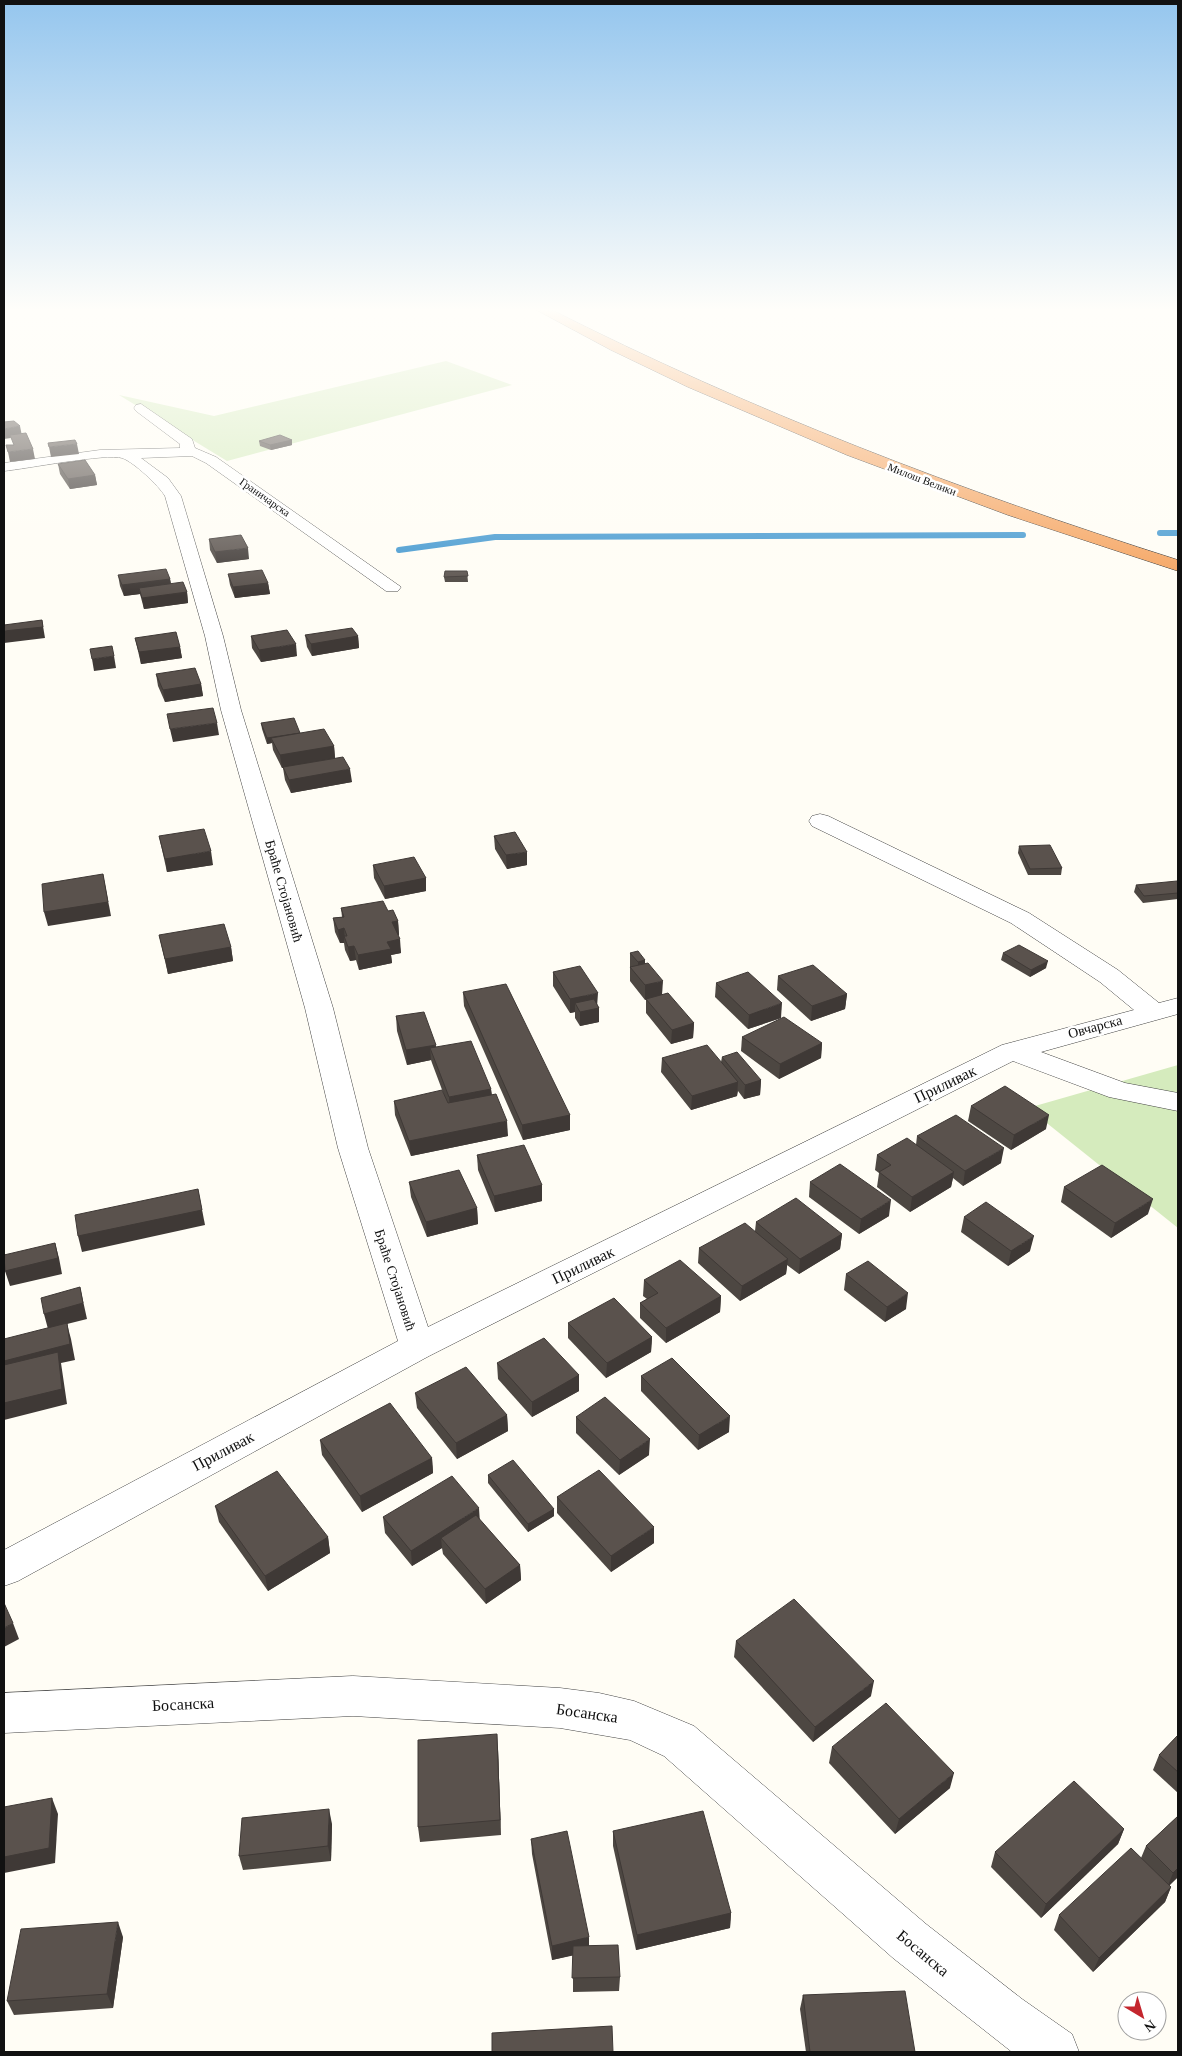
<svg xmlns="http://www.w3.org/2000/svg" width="1182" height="2056" font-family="'Times New Roman',serif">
  <rect width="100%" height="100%" fill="#fffdf5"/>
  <!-- green -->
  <g fill="#d5ebbd">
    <polygon points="446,361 512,385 227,461 119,395 214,416"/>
    <polygon points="1178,1065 1178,1228 1028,1108"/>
  </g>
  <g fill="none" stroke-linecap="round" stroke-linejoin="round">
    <!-- stream -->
    <g stroke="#3f96cf" stroke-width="6">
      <polyline points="1160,533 1178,533"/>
      <polyline points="399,550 495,537 1023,535"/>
    </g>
    <defs>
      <g id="minor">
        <path d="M141,404L192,439L195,448L216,457L401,587L398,591H386L206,463L192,456L141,458L168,478L181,496L223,636L241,710L333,1008L368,1148L428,1327L1002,1045L1134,1010L1100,982L1011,923L812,826L809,821L812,816L820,814L828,816L1029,913L1118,970L1159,1003L1178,998V1014L1041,1052L1125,1083L1178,1093V1111L1109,1097L1013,1061L429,1356L18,1581L4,1586V1550L398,1341L338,1148L305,1008L221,710L205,636L165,496C159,486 134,462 122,458C107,453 25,469 4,471V463L100,450L180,448V444L136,411L134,408L136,405Z"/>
        <polygon points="353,1676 560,1688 599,1693 634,1701 694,1726 926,1924 1022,1999 1072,2034 1079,2052 1012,2052 893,1958 664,1756 630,1740 560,1728 353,1716 4,1733 4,1693"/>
      </g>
      <path id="highway" d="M533,308H548C751,411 961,491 1178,560V571L1008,515L847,455L688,387L611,350Z"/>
    </defs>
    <!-- minor casing -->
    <use href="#minor" stroke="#444" stroke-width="1"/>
    <!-- highway casing -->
    <use href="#highway" stroke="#222" stroke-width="1"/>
    <!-- minor -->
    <use href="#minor" fill="#fff" fill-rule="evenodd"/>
    <!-- highway -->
    <use href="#highway" fill="#f5a25d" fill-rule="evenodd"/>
  </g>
  <!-- wall -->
  <g fill="#4d4742">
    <polygon points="292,440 292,445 271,450 260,446 259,441"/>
    <polygon points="58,464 95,475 97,485 70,489 60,474"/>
    <polygon points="209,539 249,559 217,563 210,550"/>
    <polygon points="467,571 468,582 445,582 444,577"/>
    <polygon points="228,574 268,583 270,594 235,598 230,585"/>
    <polygon points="118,575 170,579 171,584 187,592 188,603 144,609 140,594 124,596 120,586"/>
    <polygon points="305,635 358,636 359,648 312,656 307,647"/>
    <polygon points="251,636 297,656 261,662 252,648"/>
    <polygon points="135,638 180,647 182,658 141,664"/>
    <polygon points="156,674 201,684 203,696 165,702 158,686"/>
    <polygon points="261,723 300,733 334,746 335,758 352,782 291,793 285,780 283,768 282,768 273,750 272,743 267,744 262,729"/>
    <polygon points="159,836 213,865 167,872"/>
    <polygon points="494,836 527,865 507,869 495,849"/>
    <polygon points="1019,846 1062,868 1061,875 1028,875 1018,853"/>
    <polygon points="373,865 426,878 426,891 385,899 374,878"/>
    <polygon points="1178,882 1178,899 1143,903 1134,892 1136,885"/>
    <polygon points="341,908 398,921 399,935 398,935 401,953 391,955 392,963 359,970 356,960 350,961 345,950 344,943 340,943 335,932 333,918 342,917"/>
    <polygon points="159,935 231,947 233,961 168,974"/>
    <polygon points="630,953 645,960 645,963 662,994 694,1023 693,1038 671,1044 646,1013 646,999 645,1000 630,981"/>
    <polygon points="1003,953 1046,968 1030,977 1001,960"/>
    <polygon points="553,972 597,1005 599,1008 599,1022 580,1026 575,1018 575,1012 570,1013 553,986"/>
    <polygon points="778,976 847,994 845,1009 811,1021 777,990"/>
    <polygon points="716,983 781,1018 748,1029 715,997"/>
    <polygon points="463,992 570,1115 570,1130 523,1140 464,1006"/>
    <polygon points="396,1016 491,1089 492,1095 508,1136 411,1156 395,1115 394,1101 444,1095 432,1063 431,1060 407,1065 397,1031"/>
    <polygon points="742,1037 822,1043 821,1058 779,1079 741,1051"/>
    <polygon points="722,1057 761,1080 760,1095 744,1099 738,1091 737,1096 691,1110 661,1072 662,1058 721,1062"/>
    <polygon points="971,1106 1046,1129 1011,1150 968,1121"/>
    <polygon points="917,1136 1001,1163 963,1186 953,1178 951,1187 910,1212 877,1187 879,1173 875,1170 877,1155 916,1145"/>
    <polygon points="477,1155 542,1185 542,1201 495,1212 478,1170"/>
    <polygon points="409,1182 477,1208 478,1224 427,1237 411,1197"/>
    <polygon points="810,1182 889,1216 859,1234 809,1197"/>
    <polygon points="1064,1187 1148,1214 1111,1238 1061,1202"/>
    <polygon points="964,1217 1030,1251 1008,1266 961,1232"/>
    <polygon points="756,1222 842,1234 840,1249 799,1274 787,1265 786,1274 740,1301 698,1263 699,1248 755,1231"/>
    <polygon points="846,1274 906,1309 885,1322 844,1290"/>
    <polygon points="644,1280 721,1296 720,1312 666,1343 640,1318 640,1303 647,1299 643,1296"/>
    <polygon points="568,1323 652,1337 651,1352 606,1378 568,1338"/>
    <polygon points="497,1363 579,1375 579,1391 532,1417 498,1379"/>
    <polygon points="641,1376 729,1432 698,1450 641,1391"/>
    <polygon points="415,1393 507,1415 508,1431 457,1459 417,1408"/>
    <polygon points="576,1417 649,1455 619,1475 576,1433"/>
    <polygon points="320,1440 432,1458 433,1473 362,1512 322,1455"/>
    <polygon points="488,1475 554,1509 554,1516 528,1532 488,1483"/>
    <polygon points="557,1497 654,1543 611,1572 557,1513"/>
    <polygon points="215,1506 328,1537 330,1553 268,1591 219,1522"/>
    <polygon points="383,1517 480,1520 520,1565 521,1580 486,1604 443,1554 442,1548 412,1566 385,1533"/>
    <polygon points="736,1641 871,1696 813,1742 734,1657"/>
    <polygon points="1178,1735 1178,1793 1153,1770 1159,1755"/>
    <polygon points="832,1747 950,1788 895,1834 829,1763"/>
    <polygon points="498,1750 501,1835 420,1842 418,1827"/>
    <polygon points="1178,1816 1178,1877 1169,1885 1171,1887 1165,1902 1093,1972 1054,1930 1059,1915 1141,1858 1146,1846"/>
    <polygon points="332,1824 331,1861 243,1870 239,1856"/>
    <polygon points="1124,1829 1118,1844 1041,1918 991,1867 995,1852"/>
    <polygon points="613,1831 731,1913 730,1928 636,1950 613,1846"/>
    <polygon points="531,1839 589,1946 620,1977 619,1991 573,1992 573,1955 552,1960 532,1854"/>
    <polygon points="123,1937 113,2008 14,2015 7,2001"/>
    <polygon points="803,1995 915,2052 806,2052 800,2009"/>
  </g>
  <!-- shaded-wall -->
  <g fill="#3f3936">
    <polygon points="20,426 22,436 10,435 11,438 4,439 4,429"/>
    <polygon points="292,440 292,445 271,450 270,445"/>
    <polygon points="77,444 79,454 51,457 49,447"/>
    <polygon points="33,449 35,459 10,462 8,452"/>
    <polygon points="95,475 97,485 70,489 68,479"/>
    <polygon points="248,548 249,559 217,563 215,552"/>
    <polygon points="170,579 172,590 139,588 140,594 124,596 122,585"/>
    <polygon points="268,583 270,594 235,598 233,587"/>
    <polygon points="187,592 188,603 144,609 142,598"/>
    <polygon points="42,620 45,638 4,643 4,631"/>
    <polygon points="358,636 359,648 312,656 311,644"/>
    <polygon points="296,644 297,656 261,662 259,650"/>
    <polygon points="180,647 182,658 141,664 139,652"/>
    <polygon points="114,656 116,668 94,671 92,659"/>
    <polygon points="201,684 203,696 165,702 163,690"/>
    <polygon points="217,723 219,735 173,742 170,729"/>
    <polygon points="300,733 271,738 272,743 267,744 267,738"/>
    <polygon points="334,746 335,758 282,768 280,755"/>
    <polygon points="350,769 352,782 291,793 289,780"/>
    <polygon points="211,851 213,865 167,872 165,859"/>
    <polygon points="527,852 527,865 507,869 506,855"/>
    <polygon points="103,874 111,916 48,926 44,912"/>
    <polygon points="426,878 426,891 385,899 384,886"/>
    <polygon points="398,921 399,935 393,936 392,922"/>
    <polygon points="344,928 345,941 344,936 344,943 340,943 338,930"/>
    <polygon points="400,939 401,953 391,955 392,963 359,970 358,955 387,942"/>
    <polygon points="354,946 356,960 350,961 348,947"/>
    <polygon points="231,947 233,961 168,974 165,959"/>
    <polygon points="645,960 645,975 638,976 638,962"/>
    <polygon points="1048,961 1046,968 1030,977 1031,970"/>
    <polygon points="663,981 662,995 645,1000 645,985"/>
    <polygon points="598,993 597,1007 575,1003 575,1012 570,1013 570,999"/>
    <polygon points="847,994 845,1009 811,1021 812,1006"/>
    <polygon points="782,1003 781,1018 748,1029 749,1015"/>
    <polygon points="599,1008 599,1022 580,1026 580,1012"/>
    <polygon points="694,1023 693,1038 671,1044 672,1030"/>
    <polygon points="822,1043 821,1058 779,1079 780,1064"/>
    <polygon points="436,1045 437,1060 430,1048 431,1060 407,1065 406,1050"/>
    <polygon points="761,1080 760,1095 744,1099 745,1085"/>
    <polygon points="738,1082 737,1096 691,1110 692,1096"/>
    <polygon points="491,1089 492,1103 450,1112 449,1097"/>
    <polygon points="570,1115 570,1130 523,1140 522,1125"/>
    <polygon points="1049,1115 1046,1129 1011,1150 1014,1135"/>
    <polygon points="507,1121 508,1136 411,1156 409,1141"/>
    <polygon points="1004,1148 1001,1163 963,1186 965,1171"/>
    <polygon points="954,1172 951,1187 910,1212 912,1197"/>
    <polygon points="542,1185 542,1201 495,1212 494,1196"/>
    <polygon points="198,1189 205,1225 82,1252 78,1236"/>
    <polygon points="1153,1199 1148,1214 1111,1238 1115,1223"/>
    <polygon points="891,1200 889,1216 859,1234 861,1219"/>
    <polygon points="477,1208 478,1224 427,1237 426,1222"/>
    <polygon points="842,1234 840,1249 799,1274 800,1259"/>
    <polygon points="1034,1236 1030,1251 1008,1266 1011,1251"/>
    <polygon points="55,1243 59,1258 62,1274 10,1286 5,1271"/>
    <polygon points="788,1259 786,1274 740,1301 742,1286"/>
    <polygon points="80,1287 87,1319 67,1324 71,1339 75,1360 61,1363 67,1404 4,1420 4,1361 48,1329 44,1314"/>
    <polygon points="908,1293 906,1309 885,1322 887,1307"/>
    <polygon points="721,1296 720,1312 666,1343 666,1328"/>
    <polygon points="652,1337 651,1352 606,1378 607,1363"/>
    <polygon points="579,1375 579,1391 532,1417 532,1402"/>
    <polygon points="507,1415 508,1431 457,1459 456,1443"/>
    <polygon points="730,1416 729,1432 698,1450 699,1435"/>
    <polygon points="650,1439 649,1455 619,1475 620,1460"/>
    <polygon points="432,1458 433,1473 362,1512 360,1496"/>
    <polygon points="479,1508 480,1523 441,1538 442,1548 412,1566 411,1551"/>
    <polygon points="554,1509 554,1516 528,1532 528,1524"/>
    <polygon points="654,1527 654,1543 611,1572 611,1556"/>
    <polygon points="328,1537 330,1553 268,1591 265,1576"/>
    <polygon points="520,1565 521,1580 486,1604 485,1589"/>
    <polygon points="13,1623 19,1639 4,1647 4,1628"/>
    <polygon points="874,1681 871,1696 813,1742 815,1727"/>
    <polygon points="497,1734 498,1750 501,1835 500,1820"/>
    <polygon points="954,1773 950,1788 895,1834 899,1819"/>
    <polygon points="52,1798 58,1814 55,1863 4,1873 4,1857"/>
    <polygon points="329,1809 332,1824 331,1861 328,1846"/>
    <polygon points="1124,1829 1118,1844 1041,1918 1046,1904"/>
    <polygon points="1178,1868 1178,1877 1167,1888 1173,1873"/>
    <polygon points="1171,1887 1165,1902 1093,1972 1099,1958"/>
    <polygon points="731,1913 730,1928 636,1950 637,1935"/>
    <polygon points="118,1922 123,1937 113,2008 107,1994"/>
    <polygon points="589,1937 589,1952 552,1960 552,1946"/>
  </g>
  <!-- building -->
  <g fill="#5a524d" stroke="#3f3936">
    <polygon points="14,421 20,426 4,429 4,422"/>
    <polygon points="26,433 33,449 8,452 6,445 14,445 10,435"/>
    <polygon points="280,435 292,440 270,445 259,441"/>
    <polygon points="75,440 77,444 49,447 48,443"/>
    <polygon points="85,460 95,475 68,479 58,464"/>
    <polygon points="241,535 248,548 215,552 209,539"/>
    <polygon points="166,569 170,579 122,585 118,575"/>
    <polygon points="262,570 268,583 233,587 228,574"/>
    <polygon points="445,571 467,571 468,576 444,577"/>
    <polygon points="183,582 187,592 142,598 139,588"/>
    <polygon points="42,620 43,627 4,631 4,625"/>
    <polygon points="352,628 358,636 311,644 305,635"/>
    <polygon points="287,630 296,644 259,650 251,636"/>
    <polygon points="176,632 180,647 139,652 135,638"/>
    <polygon points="112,646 114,656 92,659 90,649"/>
    <polygon points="195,668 201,684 163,690 156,674"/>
    <polygon points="213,708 217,723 170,729 167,714"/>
    <polygon points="294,718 300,733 267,738 261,723"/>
    <polygon points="324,729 334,746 280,755 271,738"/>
    <polygon points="343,757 350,769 289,780 283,767"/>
    <polygon points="204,829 211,851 165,859 159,836"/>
    <polygon points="515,832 527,852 506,855 494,836"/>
    <polygon points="1050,845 1062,868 1030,869 1019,846"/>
    <polygon points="414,857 426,878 384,886 373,865"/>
    <polygon points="103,874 108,902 44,912 42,884"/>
    <polygon points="1177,881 1178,882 1178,893 1144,896 1136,885"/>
    <polygon points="383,901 388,911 393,910 398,921 392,922 400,939 387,942 391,949 358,955 354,946 348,947 344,936 347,936 344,928 338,930 333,918 344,917 341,908"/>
    <polygon points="224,924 231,947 165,959 159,935"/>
    <polygon points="1019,945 1048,961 1031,970 1003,953"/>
    <polygon points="638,951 645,960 638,962 630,953"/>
    <polygon points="648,963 663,981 645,985 630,967"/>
    <polygon points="813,965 847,994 812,1006 778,976"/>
    <polygon points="580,966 598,993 570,999 553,972"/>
    <polygon points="748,972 782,1003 749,1015 716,983"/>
    <polygon points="506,984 570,1115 522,1125 463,992"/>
    <polygon points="668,993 694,1023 672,1030 646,999"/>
    <polygon points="594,999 599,1008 580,1012 575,1003"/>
    <polygon points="424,1012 436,1045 406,1050 396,1016"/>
    <polygon points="784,1017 822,1043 780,1064 742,1037"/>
    <polygon points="471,1041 491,1089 449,1097 430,1048"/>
    <polygon points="707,1045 738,1082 692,1096 662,1058"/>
    <polygon points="737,1052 761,1080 745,1085 722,1057"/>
    <polygon points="1005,1086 1049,1115 1014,1135 971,1106"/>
    <polygon points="442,1090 448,1103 496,1094 507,1121 409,1141 394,1101"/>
    <polygon points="956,1115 1004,1148 965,1171 917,1136"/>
    <polygon points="907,1138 954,1172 912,1197 879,1172 891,1165 877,1155"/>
    <polygon points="524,1145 542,1185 494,1196 477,1155"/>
    <polygon points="840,1164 891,1200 861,1219 810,1182"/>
    <polygon points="1102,1165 1153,1199 1115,1223 1064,1187"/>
    <polygon points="459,1170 477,1208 426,1222 409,1182"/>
    <polygon points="198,1189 202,1210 78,1236 75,1215"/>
    <polygon points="796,1198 842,1234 800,1259 756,1222"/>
    <polygon points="986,1202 1034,1236 1011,1251 964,1217"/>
    <polygon points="745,1223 788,1259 742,1286 699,1248"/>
    <polygon points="55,1243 58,1258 5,1271 4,1255"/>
    <polygon points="680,1260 721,1296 666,1328 640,1303 658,1293 644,1280"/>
    <polygon points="868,1261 908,1293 887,1307 846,1274"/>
    <polygon points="80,1287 83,1303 44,1314 41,1298"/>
    <polygon points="614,1298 652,1337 607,1363 568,1323"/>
    <polygon points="67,1323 70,1344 4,1361 4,1339"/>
    <polygon points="544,1338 579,1375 532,1402 497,1363"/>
    <polygon points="58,1352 62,1389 4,1403 4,1365"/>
    <polygon points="672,1358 730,1416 699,1435 641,1376"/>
    <polygon points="466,1367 507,1415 456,1443 415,1393"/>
    <polygon points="605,1397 650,1439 620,1460 576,1417"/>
    <polygon points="390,1403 432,1458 360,1496 320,1440"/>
    <polygon points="513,1460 554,1509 528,1524 488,1475"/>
    <polygon points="599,1470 654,1527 611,1556 557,1497"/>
    <polygon points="277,1471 328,1537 265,1576 215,1506"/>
    <polygon points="452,1476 479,1508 411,1551 383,1517"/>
    <polygon points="476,1515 520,1565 485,1589 441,1538"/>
    <polygon points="794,1599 874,1681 815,1727 736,1641"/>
    <polygon points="4,1603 13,1623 4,1628"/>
    <polygon points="886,1703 954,1773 899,1819 832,1747"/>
    <polygon points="497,1734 500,1820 418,1827 418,1740"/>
    <polygon points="1178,1735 1178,1772 1159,1755"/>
    <polygon points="1074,1781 1124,1829 1046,1904 995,1852"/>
    <polygon points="52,1798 49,1848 4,1857 4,1807"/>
    <polygon points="329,1809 328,1846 239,1856 242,1818"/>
    <polygon points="703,1811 731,1913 637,1935 613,1831"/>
    <polygon points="1178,1816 1178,1868 1173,1873 1146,1846"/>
    <polygon points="567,1831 589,1937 552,1946 531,1839"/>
    <polygon points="1131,1848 1171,1887 1099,1958 1059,1915"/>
    <polygon points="118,1922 107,1994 7,2001 21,1929"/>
    <polygon points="618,1945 620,1977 572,1978 573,1946"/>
    <polygon points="905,1991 915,2052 810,2052 803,1995"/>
    <polygon points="612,2026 613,2052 492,2052 492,2033"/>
  </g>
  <!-- sky -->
  <linearGradient id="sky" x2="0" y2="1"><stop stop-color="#95c6ee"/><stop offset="0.52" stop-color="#fffefa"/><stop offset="1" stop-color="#fffefa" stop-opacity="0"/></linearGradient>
  <rect width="1182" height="596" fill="url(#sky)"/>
  <g text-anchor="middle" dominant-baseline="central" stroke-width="5" stroke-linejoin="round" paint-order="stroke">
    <!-- far-street labels -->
    <g font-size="11" fill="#111" stroke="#fff">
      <text transform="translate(922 479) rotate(21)">Милош Велики</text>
      <text transform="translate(265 497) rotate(35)">Граничарска</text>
    </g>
    <!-- street labels -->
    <g font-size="14" fill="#111" stroke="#fff">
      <text transform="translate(284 891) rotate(74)">Браће Стојановић</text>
      <text transform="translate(1095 1027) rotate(-15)">Овчарска</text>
      <text transform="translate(395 1280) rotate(72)">Браће Стојановић</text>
    </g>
    <!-- near-street labels -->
    <g font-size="16" fill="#111" stroke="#fff">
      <text transform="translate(945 1084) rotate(-26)">Приливак</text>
      <text transform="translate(583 1265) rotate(-26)">Приливак</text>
      <text transform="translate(223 1451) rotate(-28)">Приливак</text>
      <text transform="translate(183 1704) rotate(-3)">Босанска</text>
      <text transform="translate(587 1713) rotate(8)">Босанска</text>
      <text transform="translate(923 1953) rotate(40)">Босанска</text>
    </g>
  </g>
  <!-- border -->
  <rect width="1182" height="2056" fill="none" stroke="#111111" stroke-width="10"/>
  <!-- north arrow -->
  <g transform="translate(1142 2016) rotate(142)"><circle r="24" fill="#ffffff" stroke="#a0a0a0"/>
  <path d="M0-4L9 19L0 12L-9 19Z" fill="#c4262e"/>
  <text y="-8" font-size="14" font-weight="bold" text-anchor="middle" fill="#111111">N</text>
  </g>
</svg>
